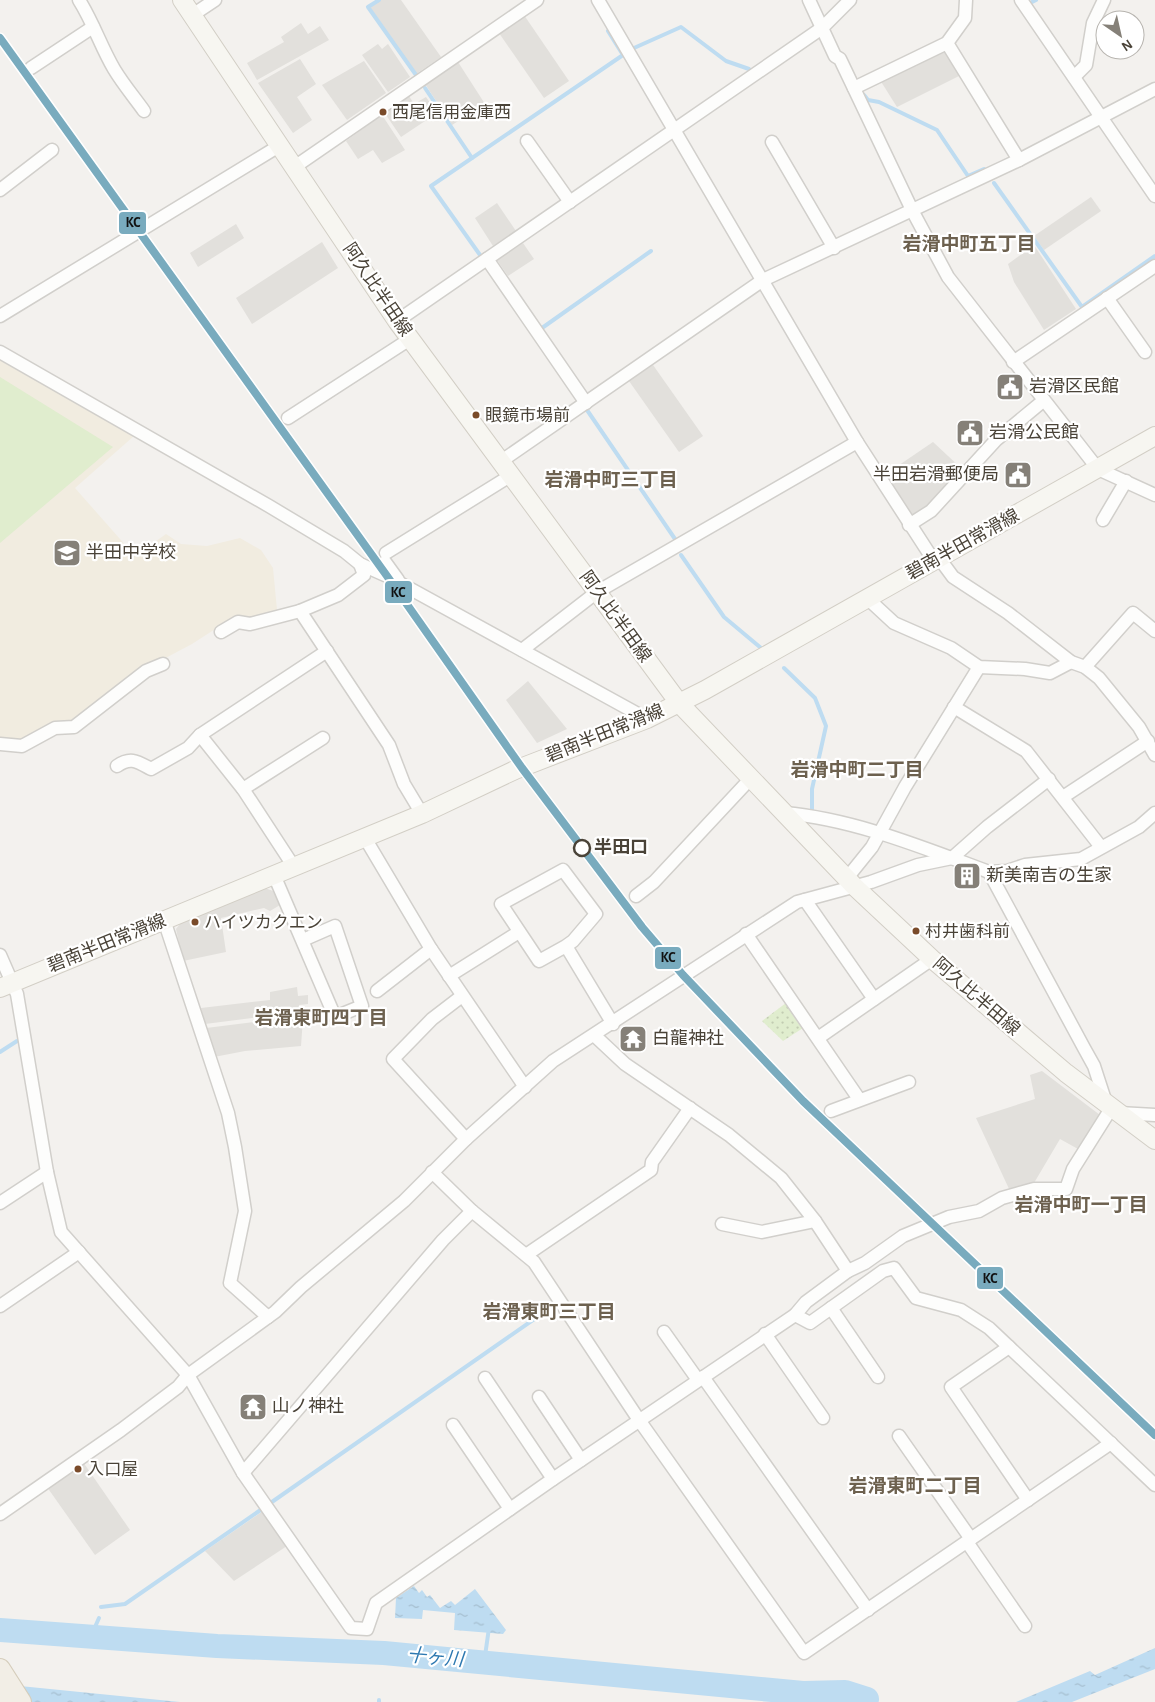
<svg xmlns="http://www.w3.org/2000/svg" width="1155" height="1702" font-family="'Alegreya Sans','Noto Sans JP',sans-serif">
  <defs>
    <pattern id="park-dots" width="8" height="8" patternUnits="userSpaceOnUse" patternTransform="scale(1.25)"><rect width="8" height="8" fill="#e0edce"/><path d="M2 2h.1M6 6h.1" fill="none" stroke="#c2ccb2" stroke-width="1.8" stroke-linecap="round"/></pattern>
    <pattern id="water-ripples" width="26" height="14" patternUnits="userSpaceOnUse" patternTransform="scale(1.25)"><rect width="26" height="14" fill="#bedcf1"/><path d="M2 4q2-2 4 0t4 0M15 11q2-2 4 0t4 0" fill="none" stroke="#a5becf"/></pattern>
  </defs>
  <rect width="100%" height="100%" fill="#f3f1ee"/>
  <!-- education -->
  <polygon fill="#f1ece0" points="0,360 134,436 75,488 135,556 166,534 181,544 207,546 240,538 261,550 273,568 277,610 252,617 237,615 192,644 158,662 75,721 17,742 0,739"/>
  <!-- park -->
  <polygon fill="url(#park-dots)" points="786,1003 803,1028 783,1041 762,1021"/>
  <!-- pitch -->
  <polygon fill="#e0edce" points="0,377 113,447 0,543"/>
  <!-- parking -->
  <g fill="#e2e0dc">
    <polygon points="380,0 401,0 441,57 416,74 370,7"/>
    <polygon points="524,15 569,81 544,98 499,33"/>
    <polygon points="301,23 308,34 320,26 329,40 257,80 247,63 284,42 281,37"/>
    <polygon points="378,44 382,49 388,44 410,77 388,92 362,55"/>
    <polygon points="940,51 945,52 959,76 897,107 880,80"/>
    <polygon points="300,59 316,84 297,97 312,120 293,133 258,83"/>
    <polygon points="364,61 386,93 347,120 322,85"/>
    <polygon points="458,62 485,104 452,125 425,84"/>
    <polygon points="409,96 414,104 426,97 437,113 401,137 384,112"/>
    <polygon points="382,115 405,150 382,163 373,150 358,159 346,141"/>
    <polygon points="1091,197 1101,211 1044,250 1034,236"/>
    <polygon points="497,203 516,231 493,246 475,218"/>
    <polygon points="236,224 244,238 198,267 190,253"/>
    <polygon points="322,242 338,268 252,324 236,298"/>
    <polygon points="523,243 534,259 508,276 497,260"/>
    <polygon points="1034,245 1076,309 1044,330 1014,282 1008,264"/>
    <polygon points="653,365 703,436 679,452 629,381"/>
    <polygon points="933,442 962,469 917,518 909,517 883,476"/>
    <polygon points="528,681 567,729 537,743 506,700"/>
    <polygon points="265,888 273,891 280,905 270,911 264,908 221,918 226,952 183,961 176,929 180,924"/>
    <polygon points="297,987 298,996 308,995 308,1004 299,1005 299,1012 205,1024 201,1008 270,1000 270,992"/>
    <polygon points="301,1016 303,1018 301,1046 245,1051 214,1057 206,1028"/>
    <polygon points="1042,1071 1100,1115 1078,1149 1060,1139 1034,1183 1010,1191 976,1118 1035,1099 1030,1075"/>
    <polygon points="83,1462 130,1530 95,1555 47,1487"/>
    <polygon points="263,1511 287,1546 234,1581 205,1551"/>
  </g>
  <!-- water -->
  <g fill="url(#water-ripples)">
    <polygon points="414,1586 419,1593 422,1590 427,1597 430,1595 440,1608 451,1601 455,1605 475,1589 506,1630 503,1634 454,1630 455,1613 423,1610 422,1619 395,1618 396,1598"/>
    <polygon points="1155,1648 1155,1669 1072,1702 1016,1702 1090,1671 1095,1675"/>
    <polygon points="0,1684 180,1702 0,1702"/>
  </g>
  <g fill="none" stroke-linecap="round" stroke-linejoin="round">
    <!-- stream -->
    <g stroke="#bedcf1" stroke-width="4">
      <polyline points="379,0 368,7 416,75"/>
      <polyline points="1032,2 1036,0"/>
      <polyline points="634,48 681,27 726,61 749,69"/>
      <polyline points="425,88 472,158"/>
      <polyline points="864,95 868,100 879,102 937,130 968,176 984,169"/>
      <polyline points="994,183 1082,307 1155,256"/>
      <polyline points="480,255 431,186 623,55 608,31"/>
      <polyline points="542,328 651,251"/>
      <polyline points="587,410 675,539"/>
      <polyline points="681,555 724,617 761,648"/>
      <polyline points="784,668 815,698 826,726 812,789 812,811"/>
      <polyline points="0,1052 17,1041"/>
      <polyline points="269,1504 553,1306"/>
      <polyline points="101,1607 125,1604 262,1509"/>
      <polyline points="91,1636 99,1618"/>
      <polyline points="484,1663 489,1628"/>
      <polyline points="379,1702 379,1700"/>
    </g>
    <!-- river -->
    <polyline stroke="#bedcf1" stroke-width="24" points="0,1630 217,1646 384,1653 803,1693 845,1692 867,1699"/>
    <defs>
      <g id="street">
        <path d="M79,0C93,22 101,47 114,69C123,84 134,97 144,111"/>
        <polyline points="598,0 857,442 934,561"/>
        <polyline points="809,0 835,56 840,59 913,212 948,277 1098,469 1155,495"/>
        <polyline points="1021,0 1155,196"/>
        <polyline points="191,16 215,0"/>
        <polyline points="947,43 1019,160"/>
        <polyline points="31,68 93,27"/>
        <polyline points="1074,77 1086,65 1093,23 1104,0"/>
        <polyline points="854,88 947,43 965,18 966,0"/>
        <polyline points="527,141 570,202"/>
        <polyline points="772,142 834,248"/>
        <polyline points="293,168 537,0"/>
        <polyline points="0,190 52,150"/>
        <polyline points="487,259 586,403"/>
        <polyline points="1107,298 1145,352"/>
        <polyline points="0,316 279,146"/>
        <polyline points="397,321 822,28 850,0"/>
        <polyline points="0,352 269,506 344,551 360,564 387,576 647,719"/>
        <polyline points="1013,362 1155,266"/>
        <polyline points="288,418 410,339"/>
        <polyline points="500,462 763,280 1019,160 1155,89"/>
        <polyline points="1103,520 1126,481"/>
        <polyline points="909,525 931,511 996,440 1043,401"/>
        <polyline points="386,553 510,476"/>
        <polyline points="939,558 953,577 1008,613 1071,662 1085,667 1099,678 1139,727 1155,755"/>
        <polyline points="385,562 398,580"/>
        <polyline points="867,598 894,623 951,648 979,667 1025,669 1050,673 1071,662"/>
        <polyline points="300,611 389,745 404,784 422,814"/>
        <polyline points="221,632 238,622 250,624 300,611 338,595 364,575 360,564"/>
        <polyline points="522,650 597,592 857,442"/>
        <polyline points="1085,667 1133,613 1155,631"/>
        <polyline points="954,707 1026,751 1101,847"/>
        <polyline points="200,735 243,789 294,867"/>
        <polyline points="0,744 22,746 55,728 74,727 146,671 163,664"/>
        <path d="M117,766C131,756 138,762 151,769L188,748L200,735L327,651"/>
        <polyline points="243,789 323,738"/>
        <polyline points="1063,797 1148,741"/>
        <path d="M784,813C854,819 924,848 989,872L1007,871L1025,865L1081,859L1139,827L1155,813"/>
        <polyline points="365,838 431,949 525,1087"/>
        <polyline points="989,872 1084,1048 1094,1066 1106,1103"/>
        <polyline points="274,875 335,1017 362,1006 335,926 303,940"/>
        <polyline points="847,878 872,847 905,787 979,667"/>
        <polyline points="636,896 654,882 752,777"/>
        <polyline points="805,900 874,999"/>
        <polyline points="164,920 228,1113 235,1147 245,1211 230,1283 268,1317"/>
        <polyline points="746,934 859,1099"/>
        <polyline points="566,946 573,941 596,914 563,870 501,904 539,961 566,946 613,1024"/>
        <polyline points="0,955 17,994 47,1172 61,1232 188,1375 243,1473 351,1628 367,1629 376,1603 553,1479 795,1315 806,1302 848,1271 865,1263 903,1236 949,1217 979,1211 1002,1198 1034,1189 1066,1189 1073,1169 1112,1107"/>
        <polyline points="449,976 519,932"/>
        <polyline points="377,991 431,949"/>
        <polyline points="462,996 432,1019 393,1059 466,1139"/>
        <polyline points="594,1035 625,1064 729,1135 781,1178 815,1221 848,1271"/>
        <polyline points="818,1038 932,959"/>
        <polyline points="831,1111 909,1082"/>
        <polyline points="1119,1113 1155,1115"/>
        <polyline points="432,1172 472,1211 534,1262 639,1420 804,1653 1111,1443"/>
        <polyline points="0,1203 47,1172"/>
        <polyline points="722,1224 762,1232 815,1221"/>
        <polyline points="526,1255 651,1170 652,1162 690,1108"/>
        <polyline points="0,1306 79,1252"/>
        <polyline points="831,1308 878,1377"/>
        <polyline points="795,1315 810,1323 883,1271 894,1268 916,1298 961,1310 989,1328 1155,1485"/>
        <polyline points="664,1332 698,1380"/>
        <polyline points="765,1334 823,1418"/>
        <polyline points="1009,1347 951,1387 1028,1500"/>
        <polyline points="703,1377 868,1610"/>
        <polyline points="485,1378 553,1479"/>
        <polyline points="539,1397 581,1460"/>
        <polyline points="453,1425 510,1509"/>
        <polyline points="899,1436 971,1539"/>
        <polyline points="243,1473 443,1240 472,1211"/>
        <polyline points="0,1514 121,1430 178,1387 188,1375 275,1312 301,1287 404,1201 466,1139 553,1061 797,902 871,882 918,865 952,858 987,827 1049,779"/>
        <polyline points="967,1542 1025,1626"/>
      </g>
      <g id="secondary">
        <polyline points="182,0 397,321 679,703 854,886 932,959 1066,1073 1155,1140"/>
        <polyline points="0,988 422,814 515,770 647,719 705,690 1155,436"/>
      </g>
      <g id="primary">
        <polyline points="0,1669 21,1702"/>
        <polyline points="0,1697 3,1702"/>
      </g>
    </defs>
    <!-- street casing -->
    <use href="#street" stroke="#d1cfcb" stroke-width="15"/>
    <!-- secondary casing -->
    <use href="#secondary" stroke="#d2cec5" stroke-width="20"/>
    <!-- primary casing -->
    <use href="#primary" stroke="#d5cdbb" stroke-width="22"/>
    <!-- street -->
    <use href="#street" stroke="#fdfdfc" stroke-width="12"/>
    <!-- secondary -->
    <use href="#secondary" stroke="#f7f6f1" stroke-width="18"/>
    <!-- primary -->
    <use href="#primary" stroke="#f2eee6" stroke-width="20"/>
    <defs>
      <polyline id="rail-1" points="0,38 387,576 522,768 642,927 683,975 803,1101 1155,1435"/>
    </defs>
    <!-- rail-1 casing -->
    <use href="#rail-1" stroke="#fff" stroke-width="11"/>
    <!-- rail-1 -->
    <use href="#rail-1" stroke="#79abbe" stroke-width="8"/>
  </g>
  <!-- icons -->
  <defs>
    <symbol id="civic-square" viewBox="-11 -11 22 22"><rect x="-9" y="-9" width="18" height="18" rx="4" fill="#858078" stroke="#fff"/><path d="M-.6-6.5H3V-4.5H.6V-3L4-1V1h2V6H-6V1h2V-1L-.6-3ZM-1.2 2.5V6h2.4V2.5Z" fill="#fff"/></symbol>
    <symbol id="school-square" viewBox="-11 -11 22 22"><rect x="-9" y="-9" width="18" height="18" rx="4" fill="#858078" stroke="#fff"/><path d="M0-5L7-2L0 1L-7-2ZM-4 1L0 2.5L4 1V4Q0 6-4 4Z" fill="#fff"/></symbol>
    <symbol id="building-square" viewBox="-11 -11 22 22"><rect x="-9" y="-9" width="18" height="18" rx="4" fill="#858078" stroke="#fff"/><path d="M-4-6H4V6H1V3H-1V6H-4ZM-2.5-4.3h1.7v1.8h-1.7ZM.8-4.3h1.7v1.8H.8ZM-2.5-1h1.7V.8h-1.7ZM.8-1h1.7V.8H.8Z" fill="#fff"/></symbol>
    <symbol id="temple-square" viewBox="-11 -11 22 22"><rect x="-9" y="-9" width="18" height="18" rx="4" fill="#858078" stroke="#fff"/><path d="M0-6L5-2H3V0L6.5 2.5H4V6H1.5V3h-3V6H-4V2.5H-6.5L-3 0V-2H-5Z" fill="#fff"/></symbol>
  </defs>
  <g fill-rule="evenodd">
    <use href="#civic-square" x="994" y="371" width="32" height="32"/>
    <use href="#civic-square" x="954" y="417" width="32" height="32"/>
    <use href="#civic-square" x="1002" y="459" width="32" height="32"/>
    <use href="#school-square" x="51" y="537" width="32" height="32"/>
    <use href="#building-square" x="951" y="860" width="32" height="32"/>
    <use href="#temple-square" x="617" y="1023" width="32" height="32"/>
    <use href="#temple-square" x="237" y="1391" width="32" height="32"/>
  </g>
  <!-- markers -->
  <g fill="#7a4b2a" stroke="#fff" stroke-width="2">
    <circle cx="383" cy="112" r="4.5"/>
    <circle cx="476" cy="415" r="4.5"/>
    <circle cx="195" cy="922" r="4.5"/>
    <circle cx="916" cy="931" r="4.5"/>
    <circle cx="78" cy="1469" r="4.5"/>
  </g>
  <circle fill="#fff" stroke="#4a4338" stroke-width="2.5" cx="582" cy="848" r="8"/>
  <g text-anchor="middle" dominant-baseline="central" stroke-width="4.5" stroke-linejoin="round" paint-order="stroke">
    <!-- bus labels -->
    <g font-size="17" fill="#4a4338" stroke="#fff" text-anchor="start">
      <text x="392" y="112">西尾信用金庫西</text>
      <text x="485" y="415">眼鏡市場前</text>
      <text x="204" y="922">ハイツカクエン</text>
      <text x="925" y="931">村井歯科前</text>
      <text x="87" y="1469">入口屋</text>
    </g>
    <!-- street labels -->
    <g font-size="18" fill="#4a4338" stroke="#fff">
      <text transform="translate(377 290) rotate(56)">阿久比半田線</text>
      <text transform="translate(963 545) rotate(-29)">碧南半田常滑線</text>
      <text transform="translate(615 617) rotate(54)">阿久比半田線</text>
      <text transform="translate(605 734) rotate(-22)">碧南半田常滑線</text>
      <text transform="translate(107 944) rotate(-22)">碧南半田常滑線</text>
      <text transform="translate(976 997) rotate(41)">阿久比半田線</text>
    </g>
    <!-- poi labels -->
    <g font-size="18" fill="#4a4338" stroke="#fff" text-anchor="start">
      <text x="1029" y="387">岩滑区民館</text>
      <text x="989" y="433">岩滑公民館</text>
      <text x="999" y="475" text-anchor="end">半田岩滑郵便局</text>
      <text x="86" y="553">半田中学校</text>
      <text x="986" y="876">新美南吉の生家</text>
      <text x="652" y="1039">白龍神社</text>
      <text x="272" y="1407">山ノ神社</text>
    </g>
    <!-- stop labels -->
    <g font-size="18" font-weight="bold" fill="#4a4338" stroke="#fff" text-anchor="start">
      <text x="594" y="848">半田口</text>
    </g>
    <!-- neighbourhood labels -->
    <g font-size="19" font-weight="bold" fill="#6d614f" stroke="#fff">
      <text x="969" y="244">岩滑中町五丁目</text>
      <text x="611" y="480">岩滑中町三丁目</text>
      <text x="857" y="770">岩滑中町二丁目</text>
      <text x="321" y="1018">岩滑東町四丁目</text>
      <text x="1081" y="1205">岩滑中町一丁目</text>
      <text x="549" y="1312">岩滑東町三丁目</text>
      <text x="915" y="1486">岩滑東町二丁目</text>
    </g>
    <!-- water labels -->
    <g font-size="19" font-style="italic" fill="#2e79b1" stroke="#fff">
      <text transform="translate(435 1658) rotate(5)">十ヶ川</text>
    </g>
  </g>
  <g stroke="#fff" stroke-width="2">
    <rect x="118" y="211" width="29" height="24" rx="5" fill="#79abbe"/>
    <rect x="384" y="580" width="29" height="24" rx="5" fill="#79abbe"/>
    <rect x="654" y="946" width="28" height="24" rx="5" fill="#79abbe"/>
    <rect x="976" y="1266" width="28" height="24" rx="5" fill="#79abbe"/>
  </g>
  <g font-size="14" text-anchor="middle" font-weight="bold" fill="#111">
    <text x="133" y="227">KC</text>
    <text x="398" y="597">KC</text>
    <text x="668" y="962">KC</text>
    <text x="990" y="1283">KC</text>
  </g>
  <!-- north arrow -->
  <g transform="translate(1120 35) rotate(146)"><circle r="24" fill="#ffffff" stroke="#b7b4af"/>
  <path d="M0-4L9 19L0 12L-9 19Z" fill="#858078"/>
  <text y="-8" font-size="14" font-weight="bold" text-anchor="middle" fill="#4a4338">N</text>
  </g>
</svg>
